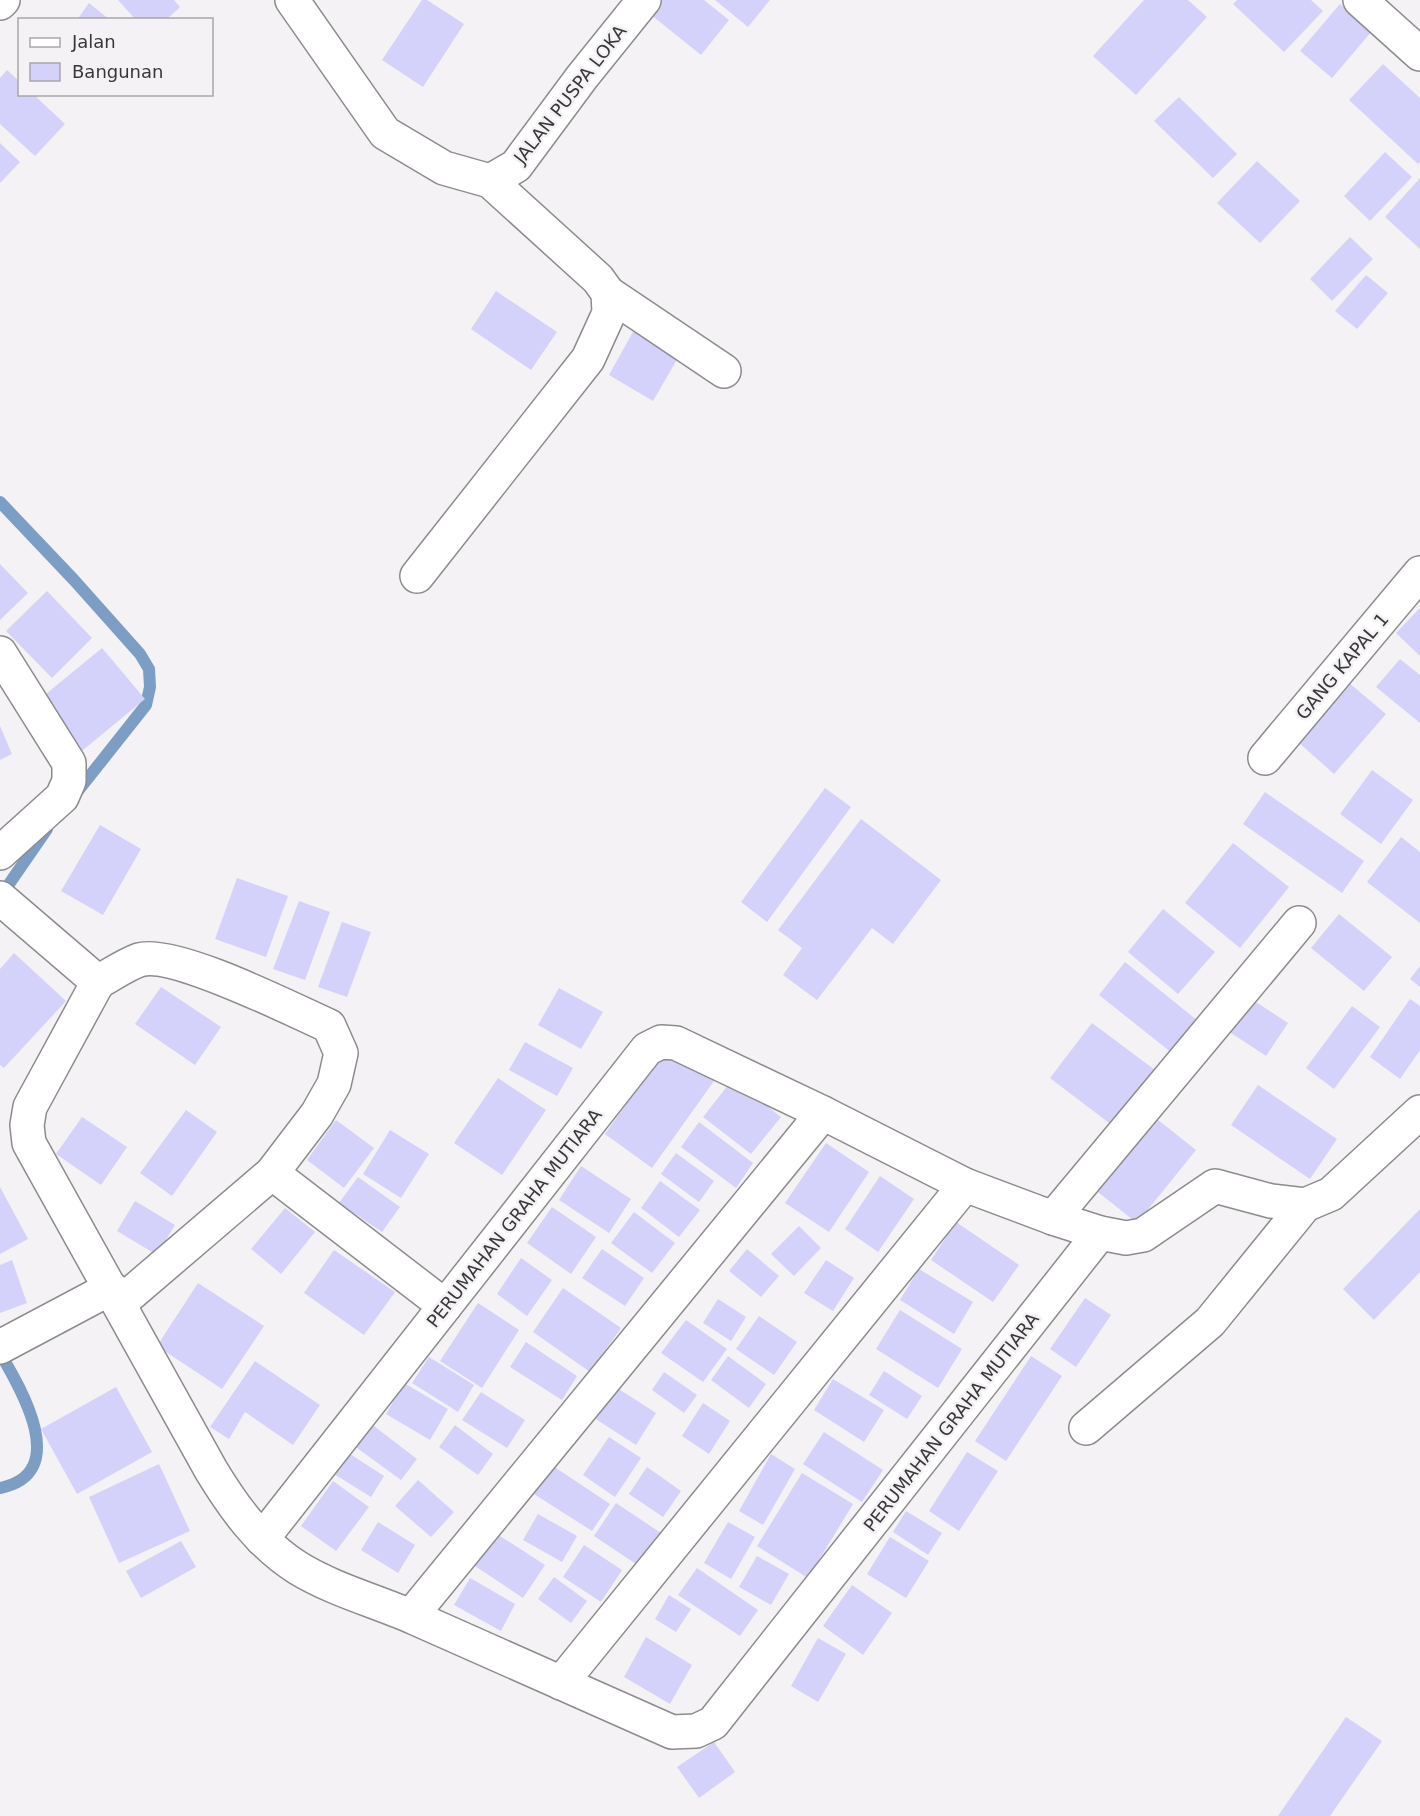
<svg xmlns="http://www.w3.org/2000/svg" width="1420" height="1816" font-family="'DejaVu Sans',sans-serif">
  <rect width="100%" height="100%" fill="#f4f2f5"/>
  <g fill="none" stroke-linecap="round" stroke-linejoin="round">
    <!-- stream -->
    <g stroke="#7c9dc4" stroke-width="12">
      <polyline points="0,502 74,580 140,654 149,669 150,687 146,705 77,792"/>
      <polyline points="0,897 47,829"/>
      <path d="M0,1353C22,1390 71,1474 0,1488"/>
    </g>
  </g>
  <!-- building -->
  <g fill="#d4d2fa">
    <polygon points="118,0 174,0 180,7 166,20 136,20"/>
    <polygon points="422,0 427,0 464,24 423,87 382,60"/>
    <polygon points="653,0 704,0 729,20 701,55 645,10"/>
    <polygon points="715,0 770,0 748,27"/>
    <polygon points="1144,0 1188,0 1207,17 1136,95 1093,56"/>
    <polygon points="1237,0 1311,0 1323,11 1284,52 1233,4"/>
    <polygon points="89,3 110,20 77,20"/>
    <polygon points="1340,4 1372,31 1332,78 1300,51"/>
    <polygon points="1383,64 1420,98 1420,162 1418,164 1349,100"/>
    <polygon points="7,70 20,82 20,94 33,94 65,124 35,156 0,124 0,78"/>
    <polygon points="1179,97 1237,154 1213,178 1154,121"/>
    <polygon points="0,143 20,162 0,183"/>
    <polygon points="1385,152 1412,177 1370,221 1344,196"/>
    <polygon points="1257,161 1300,201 1260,243 1217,203"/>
    <polygon points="1420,178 1420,249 1385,217"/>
    <polygon points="1350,237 1373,259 1332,301 1310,279"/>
    <polygon points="1366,275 1388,293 1357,329 1335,311"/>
    <polygon points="496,291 557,332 531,370 471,329"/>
    <polygon points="634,330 679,356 653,401 609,375"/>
    <polygon points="0,564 28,593 0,620"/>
    <polygon points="47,591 92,638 52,678 6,631"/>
    <polygon points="1420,608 1420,656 1396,633"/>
    <polygon points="102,648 145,699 77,755 35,703"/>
    <polygon points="1400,659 1420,675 1420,723 1376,687"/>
    <polygon points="1348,682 1386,714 1334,774 1297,741"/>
    <polygon points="0,726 12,754 0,760"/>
    <polygon points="1372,770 1413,800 1381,844 1340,814"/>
    <polygon points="825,788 851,807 767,922 741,902"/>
    <polygon points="1265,792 1364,861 1342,893 1243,824"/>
    <polygon points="861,819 941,880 893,944 872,928 817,1000 783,975 802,948 778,930"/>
    <polygon points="100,825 141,849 103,915 61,891"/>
    <polygon points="1401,837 1420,852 1420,923 1367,882"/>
    <polygon points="1233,843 1289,887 1240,948 1185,903"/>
    <polygon points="237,878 288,896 266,957 215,939"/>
    <polygon points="299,901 330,912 305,980 273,969"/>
    <polygon points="1163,909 1215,952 1178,994 1128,952"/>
    <polygon points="1339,914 1392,957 1364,991 1311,948"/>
    <polygon points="342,922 371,932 347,997 318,987"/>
    <polygon points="14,953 66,1001 4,1068 0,1065 0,969"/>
    <polygon points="1125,962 1198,1021 1172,1053 1099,995"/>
    <polygon points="1420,966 1420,987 1410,979"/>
    <polygon points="161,987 221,1027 195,1065 135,1024"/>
    <polygon points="559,988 603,1012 581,1049 538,1025"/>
    <polygon points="1250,998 1288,1023 1266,1056 1228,1031"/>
    <polygon points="1410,999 1420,1006 1420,1050 1400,1079 1370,1057"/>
    <polygon points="1352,1006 1380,1027 1334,1089 1306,1068"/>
    <polygon points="1092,1023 1155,1070 1113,1126 1050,1078"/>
    <polygon points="525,1042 573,1068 557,1096 509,1070"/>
    <polygon points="667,1047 714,1081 652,1168 605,1134"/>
    <polygon points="498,1078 546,1110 502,1175 454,1143"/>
    <polygon points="733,1079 781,1117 751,1154 703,1117"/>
    <polygon points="1258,1085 1337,1139 1310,1179 1231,1125"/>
    <polygon points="186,1110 217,1132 172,1196 140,1173"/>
    <polygon points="1153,1116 1196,1150 1137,1223 1094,1189"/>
    <polygon points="82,1117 127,1147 101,1185 56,1154"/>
    <polygon points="336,1120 374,1148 344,1188 307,1160"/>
    <polygon points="699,1122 753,1163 736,1188 681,1147"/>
    <polygon points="390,1130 429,1154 401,1198 363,1174"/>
    <polygon points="826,1143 869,1172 829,1232 785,1203"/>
    <polygon points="676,1153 714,1181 699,1202 661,1174"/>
    <polygon points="581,1166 631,1199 609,1233 559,1200"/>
    <polygon points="880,1176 914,1199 878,1252 845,1229"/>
    <polygon points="358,1177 400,1207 382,1232 339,1203"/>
    <polygon points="660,1181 700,1210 679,1237 641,1208"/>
    <polygon points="0,1187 28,1239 0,1254"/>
    <polygon points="135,1201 175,1225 157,1255 117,1231"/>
    <polygon points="552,1207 596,1237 571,1274 527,1243"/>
    <polygon points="285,1208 315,1232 281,1274 251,1249"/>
    <polygon points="1420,1209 1420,1272 1374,1320 1343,1289"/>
    <polygon points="634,1212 675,1243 652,1273 611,1243"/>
    <polygon points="956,1222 1019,1265 993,1302 931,1260"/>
    <polygon points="799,1226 821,1248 794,1276 771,1254"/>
    <polygon points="602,1249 644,1278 625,1306 582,1278"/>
    <polygon points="747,1249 779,1276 761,1297 729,1271"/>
    <polygon points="334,1250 395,1292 364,1335 304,1293"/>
    <polygon points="521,1258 552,1280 527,1316 497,1294"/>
    <polygon points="12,1260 27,1303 0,1313 0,1265"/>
    <polygon points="826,1260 854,1278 833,1311 804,1293"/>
    <polygon points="919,1269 973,1302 954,1334 900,1300"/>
    <polygon points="198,1283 264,1326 222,1389 157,1346"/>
    <polygon points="563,1288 621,1328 590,1372 533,1332"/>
    <polygon points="1085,1298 1111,1315 1076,1367 1050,1349"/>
    <polygon points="718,1299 746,1317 731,1341 703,1323"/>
    <polygon points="478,1303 519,1330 482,1388 440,1361"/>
    <polygon points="900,1310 962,1349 938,1388 876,1349"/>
    <polygon points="759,1316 797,1342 774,1375 736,1349"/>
    <polygon points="686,1320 727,1349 703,1382 661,1353"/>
    <polygon points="526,1342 577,1376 562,1400 510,1367"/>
    <polygon points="728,1356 766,1384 749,1408 711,1380"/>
    <polygon points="1031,1356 1062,1376 1006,1461 975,1441"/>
    <polygon points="429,1357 474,1385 458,1412 412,1383"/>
    <polygon points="255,1361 320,1405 293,1445 245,1412 229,1439 210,1427"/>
    <polygon points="884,1371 922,1396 907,1419 869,1395"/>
    <polygon points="664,1372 697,1395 684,1413 652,1390"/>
    <polygon points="833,1379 884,1410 864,1442 814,1410"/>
    <polygon points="404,1383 448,1409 430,1440 386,1414"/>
    <polygon points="611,1384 656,1413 636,1445 591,1416"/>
    <polygon points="116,1387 152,1452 77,1494 41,1429"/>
    <polygon points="481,1392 525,1420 507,1448 462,1420"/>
    <polygon points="703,1403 730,1421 709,1454 682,1436"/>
    <polygon points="370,1423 417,1459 401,1480 353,1445"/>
    <polygon points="455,1425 493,1454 478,1475 439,1447"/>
    <polygon points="824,1432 883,1470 862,1502 803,1464"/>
    <polygon points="609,1437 641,1458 615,1497 583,1475"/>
    <polygon points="347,1452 384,1476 371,1497 334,1474"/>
    <polygon points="967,1452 998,1471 959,1531 929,1511"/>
    <polygon points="771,1454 795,1469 763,1525 739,1511"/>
    <polygon points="159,1464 190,1531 119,1563 89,1497"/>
    <polygon points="553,1466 610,1504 592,1531 534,1494"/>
    <polygon points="647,1467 681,1491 663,1517 629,1494"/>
    <polygon points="802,1473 853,1504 808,1578 757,1546"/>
    <polygon points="418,1480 454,1512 431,1537 395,1506"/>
    <polygon points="333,1481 369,1507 336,1551 301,1526"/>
    <polygon points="616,1503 661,1533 639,1566 594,1536"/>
    <polygon points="906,1511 942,1533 928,1555 893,1532"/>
    <polygon points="538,1514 577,1536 562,1562 523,1540"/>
    <polygon points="378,1522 415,1545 398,1573 361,1550"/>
    <polygon points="728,1522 755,1537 731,1579 704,1563"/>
    <polygon points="497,1534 545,1565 523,1598 475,1566"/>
    <polygon points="890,1537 929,1561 906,1598 867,1574"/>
    <polygon points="181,1541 196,1567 141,1598 126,1571"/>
    <polygon points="584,1545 622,1570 601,1602 563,1577"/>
    <polygon points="757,1556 789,1574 771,1605 739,1587"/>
    <polygon points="697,1568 758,1610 740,1636 678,1595"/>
    <polygon points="554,1577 587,1601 571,1623 538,1599"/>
    <polygon points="470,1578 515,1604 501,1631 454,1605"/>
    <polygon points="852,1585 892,1613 863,1655 823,1626"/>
    <polygon points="669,1595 691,1609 676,1632 655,1619"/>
    <polygon points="646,1637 692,1665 670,1704 624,1677"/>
    <polygon points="818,1638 846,1654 818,1702 791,1686"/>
    <polygon points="1346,1717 1382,1741 1330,1816 1278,1816"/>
    <polygon points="714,1742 735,1772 699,1798 677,1767"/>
  </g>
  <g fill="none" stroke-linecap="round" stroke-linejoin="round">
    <defs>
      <g id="street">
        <polyline points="292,0 385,133 444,168 490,181 598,279 608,293 609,313 588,359 417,576"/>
        <polyline points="0,3 3,0"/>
        <polyline points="490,181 516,166 582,77 644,0"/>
        <polyline points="608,293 724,371"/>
        <polyline points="0,653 69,763 69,781 62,797 0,853"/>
        <polyline points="1265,758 1420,573"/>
        <path d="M0,898L98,982L30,1107L27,1125L29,1143L211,1470C234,1508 260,1544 298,1568C334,1590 376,1601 415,1618C501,1656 586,1694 672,1732L696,1731L713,1723L1100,1233"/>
        <path d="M98,982C111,975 125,965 139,960C173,949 293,1010 329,1026L341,1053L334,1084L317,1114L272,1173L120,1303"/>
        <polyline points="272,1173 445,1306"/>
        <polyline points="1053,1218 1299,923"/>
        <polyline points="0,1347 111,1288"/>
        <polyline points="1086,1428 1210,1322 1305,1205"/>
        <polyline points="262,1539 647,1049 661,1042 676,1043 823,1113 965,1185 1053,1218 1100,1233 1126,1238 1143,1235 1215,1186 1271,1201 1305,1205 1331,1194 1420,1112"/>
        <polyline points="411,1616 823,1113"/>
        <polyline points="561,1683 965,1185"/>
      </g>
      <polyline id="secondary" points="1360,0 1420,54"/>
    </defs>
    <!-- street casing -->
    <use href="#street" stroke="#8d8b8d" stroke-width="36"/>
    <!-- secondary casing -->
    <use href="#secondary" stroke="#8d8b8d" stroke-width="36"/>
    <!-- street -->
    <use href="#street" stroke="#fff" stroke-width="33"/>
    <!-- secondary -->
    <use href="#secondary" stroke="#fff" stroke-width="33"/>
  </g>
  <g text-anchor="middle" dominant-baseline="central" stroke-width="5" stroke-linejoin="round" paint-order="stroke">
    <!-- street labels -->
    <g font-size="18" fill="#393739" stroke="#f4f2f5">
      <text transform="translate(570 94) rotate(-52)">JALAN PUSPA LOKA</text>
      <text transform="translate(1342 666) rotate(-50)">GANG KAPAL 1</text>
      <text transform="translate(514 1218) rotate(-52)">PERUMAHAN GRAHA MUTIARA</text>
      <text transform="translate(951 1422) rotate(-52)">PERUMAHAN GRAHA MUTIARA</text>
    </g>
  </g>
  <!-- legend -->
  <rect x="18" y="18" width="195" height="78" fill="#f4f2f5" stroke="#a9a7aa" stroke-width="1.5"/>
  <rect x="30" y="38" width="30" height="9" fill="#ffffff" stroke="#a9a7aa" stroke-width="1.5"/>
  <text x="72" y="48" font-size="18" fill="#393739">Jalan</text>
  <rect x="30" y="63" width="30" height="18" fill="#d4d2fa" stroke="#a9a7aa" stroke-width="1.5"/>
  <text x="72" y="78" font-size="18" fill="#393739">Bangunan</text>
</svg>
